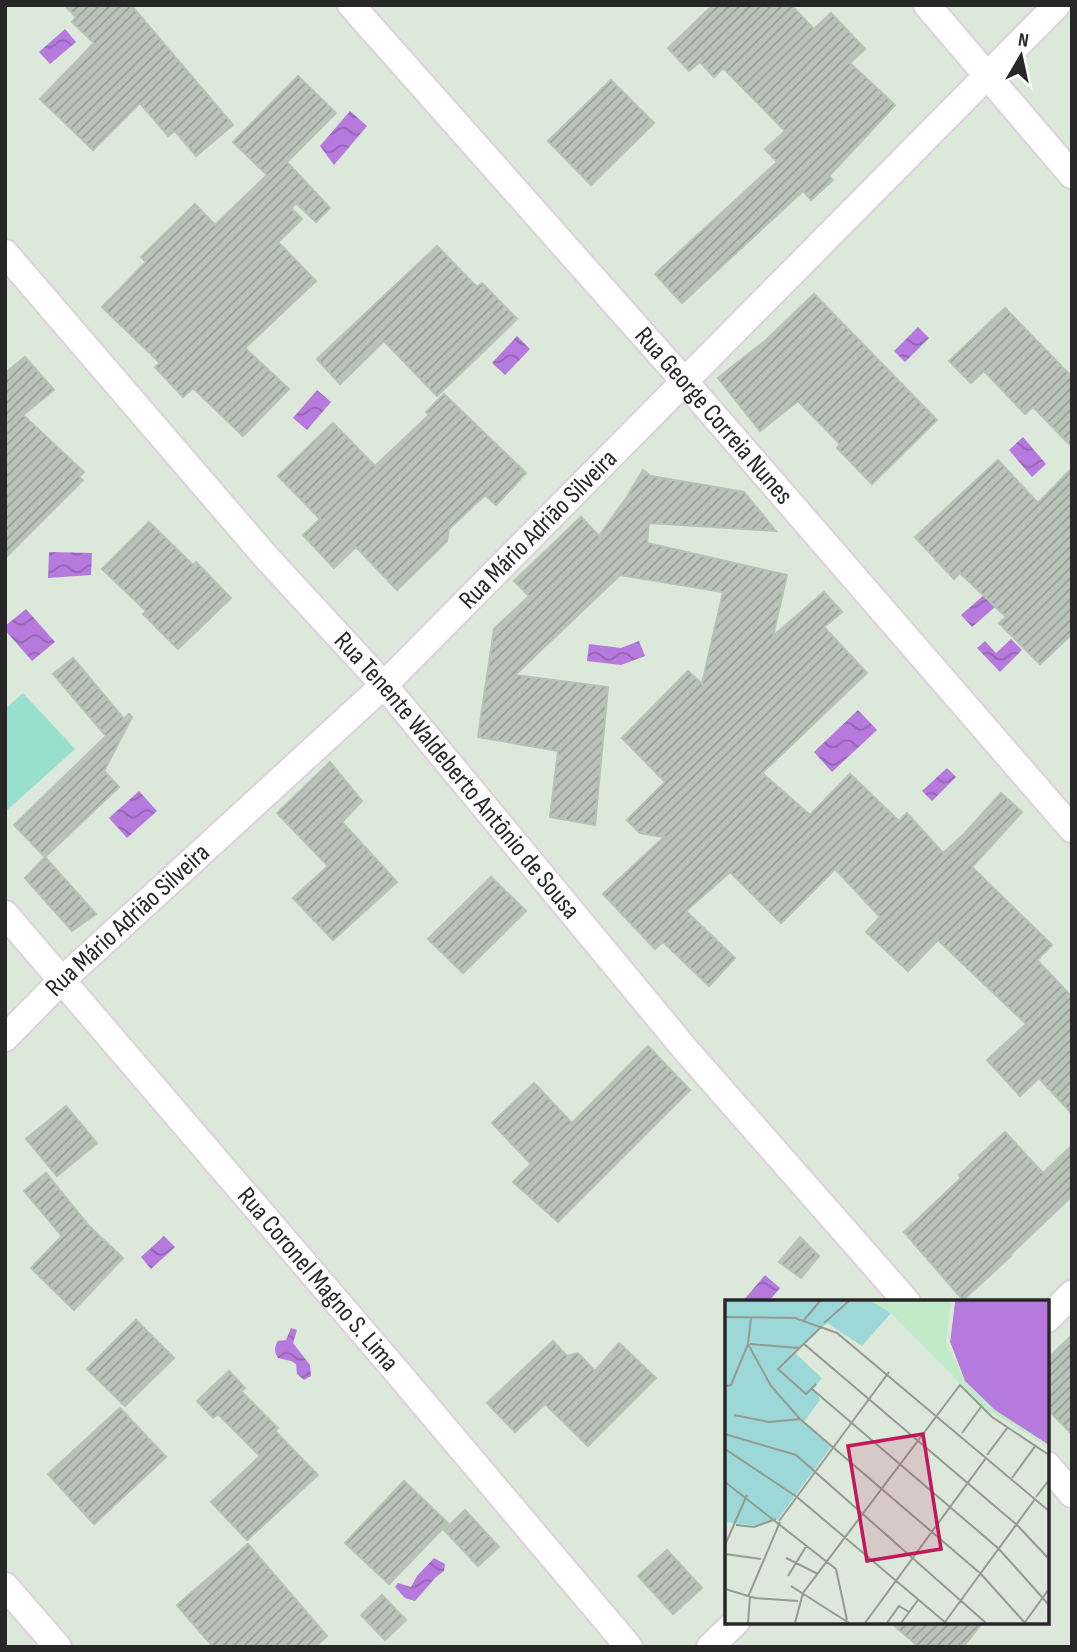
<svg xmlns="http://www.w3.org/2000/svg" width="1077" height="1652" font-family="'Sofia Sans Condensed',sans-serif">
  <defs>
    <pattern id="water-waves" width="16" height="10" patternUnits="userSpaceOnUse" patternTransform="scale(1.75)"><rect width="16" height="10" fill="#b679de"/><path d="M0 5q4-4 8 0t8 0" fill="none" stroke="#9463b4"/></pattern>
    <pattern id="building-hatch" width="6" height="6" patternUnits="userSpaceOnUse" patternTransform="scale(1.75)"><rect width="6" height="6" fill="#bac3ba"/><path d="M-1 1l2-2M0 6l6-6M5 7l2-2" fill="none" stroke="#979e97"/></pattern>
  </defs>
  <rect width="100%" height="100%" fill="#dbe8da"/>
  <!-- pitch -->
  <polygon fill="#99dfce" points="23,693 75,749 5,812 5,709"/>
  <!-- water -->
  <g fill="url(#water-waves)">
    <polygon points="65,29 76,42 50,64 39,52"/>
    <polygon points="350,111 367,126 334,165 320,146"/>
    <polygon points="918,327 929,338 905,362 894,351"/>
    <polygon points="517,336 530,349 505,375 492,363"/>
    <polygon points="317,390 331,402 307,430 293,418"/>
    <polygon points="1023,437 1046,464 1032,477 1009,450"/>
    <polygon points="49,552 92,553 91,575 48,578"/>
    <polygon points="984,595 995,607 972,627 961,615"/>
    <polygon points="26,609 55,642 32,661 5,630 5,626"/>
    <polygon points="1011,639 1022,650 1000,672 977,648 985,641 996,653"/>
    <polygon points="639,641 645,656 621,665 587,661 589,644 621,648"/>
    <polygon points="858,710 877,730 832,772 814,752"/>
    <polygon points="947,768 956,777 932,801 922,791"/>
    <polygon points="139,791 157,811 127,838 109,818"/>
    <polygon points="164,1236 175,1247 151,1269 141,1257"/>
    <polygon points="765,1275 780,1288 768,1302 742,1302"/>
    <path d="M291,1328L297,1330L293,1343L310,1365L311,1376L304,1380L297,1374L296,1364L291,1361L278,1358C274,1352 274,1347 278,1341L286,1340Z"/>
    <polygon points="434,1558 445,1564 444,1571 436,1577 415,1601 405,1598 395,1587 398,1583 411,1587 417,1576"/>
  </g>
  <!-- building -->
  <g fill="url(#building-hatch)" stroke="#b4c3b4" stroke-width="2">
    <polygon points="64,5 131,5 233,125 196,156 175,131 168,136 140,103 93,150 40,99 94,43 72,22 76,17"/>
    <polygon points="713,5 791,5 814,29 831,13 865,49 850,63 895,105 829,176 833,180 811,200 803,191 682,303 655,274 777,162 765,149 785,131 723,68 714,77 700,62 689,71 668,48"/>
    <polygon points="298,76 336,113 287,162 330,208 316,222 296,203 291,208 302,219 278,242 316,281 245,348 289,389 243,436 193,388 183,397 155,367 160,363 102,307 146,262 141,257 195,204 215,225 267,175 233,142"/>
    <polygon points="611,80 654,123 591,185 548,141"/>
    <polygon points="437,246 477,287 482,283 517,319 437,396 384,341 340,384 317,359"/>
    <polygon points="814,294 937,420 872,484 837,448 840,444 798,401 760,431 718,378 766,340"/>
    <polygon points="1005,308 1072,377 1072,447 1033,407 1025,414 984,371 971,383 949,361"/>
    <polygon points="25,357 54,390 23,415 84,472 79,477 83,480 5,558 5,373"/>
    <polygon points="444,394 526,473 496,505 485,495 449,529 447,541 397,590 356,547 334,568 303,535 320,519 278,476 333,423 375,466 429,415 426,412"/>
    <polygon points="998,460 1038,503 1072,468 1072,634 1040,664 999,623 1006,617 960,573 954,579 915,537"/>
    <polygon points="643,470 651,476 744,492 776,531 649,523 647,543 787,575 773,636 824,592 842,612 824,627 867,673 762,773 810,815 850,774 899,821 907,813 943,853 964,834 1001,793 1022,812 972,867 1052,945 1037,960 1072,997 1072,1114 1039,1078 1020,1096 987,1060 1026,1024 938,940 908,971 866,932 880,917 835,869 781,923 730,872 686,911 735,958 709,986 663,942 655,949 603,894 664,837 640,833 627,820 665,782 622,738 688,671 702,684 723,592 620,575 515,675 608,687 595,825 550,817 558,751 478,737 494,629 529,596 514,581 581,517 599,536 627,497"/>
    <polygon points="149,522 193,565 196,562 231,598 178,649 143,614 146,611 102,569"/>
    <polygon points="73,658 124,719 129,714 132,717 104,771 119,787 45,857 14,825 106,736 53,674"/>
    <polygon points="330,762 362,801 342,822 397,882 333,940 293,898 328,866 277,813"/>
    <polygon points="45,857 96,914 72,931 25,878"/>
    <polygon points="491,877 526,911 463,973 428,939"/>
    <polygon points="648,1046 690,1090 558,1222 513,1182 531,1164 492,1123 534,1083 572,1123"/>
    <polygon points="66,1106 97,1143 57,1176 26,1139"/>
    <polygon points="1005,1132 1043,1173 1072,1145 1072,1196 1010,1255 1011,1256 963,1300 904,1232 961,1178 959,1175"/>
    <polygon points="46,1173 89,1226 123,1258 74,1310 31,1268 62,1236 24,1191"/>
    <polygon points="800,1237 819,1256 801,1278 779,1262"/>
    <polygon points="136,1320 174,1358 125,1406 87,1369"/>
    <polygon points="1072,1335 1072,1434 1047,1409 1047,1359"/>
    <polygon points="553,1341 567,1356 578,1353 595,1371 619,1343 656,1378 588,1446 545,1404 515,1432 487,1403"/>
    <polygon points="229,1371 245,1388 241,1391 278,1428 275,1431 318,1475 247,1540 211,1502 260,1456 218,1414 213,1418 197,1401"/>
    <polygon points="120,1408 166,1457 94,1524 48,1474"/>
    <polygon points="404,1481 448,1523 389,1584 345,1543"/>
    <polygon points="465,1510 499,1547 478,1566 444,1530"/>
    <polygon points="248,1544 327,1636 315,1647 213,1647 177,1605"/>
    <polygon points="667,1550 702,1588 673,1614 638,1576"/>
    <polygon points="382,1595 406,1620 385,1640 361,1615"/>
    <polygon points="890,1622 983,1622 963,1647 919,1647"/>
  </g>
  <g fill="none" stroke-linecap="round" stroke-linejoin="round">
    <defs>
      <g id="minor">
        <path id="s1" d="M351,5L685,382L1072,829"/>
        <polyline points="927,5 1072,175"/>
        <path id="s2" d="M5,253L266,557L384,685L685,1049L907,1302"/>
        <path id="s3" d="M5,914L398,1373L629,1647"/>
        <path id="s4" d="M5,1038L61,981L384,685L1057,5"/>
        <polyline points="1047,1319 1072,1294"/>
        <polyline points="1047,1465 1072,1494"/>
        <polyline points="5,1586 58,1647"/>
        <polyline points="710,1647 736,1622"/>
      </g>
    </defs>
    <!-- minor casing -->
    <use href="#minor" stroke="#ded0dc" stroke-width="30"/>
    <!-- minor -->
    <use href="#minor" stroke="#fff" stroke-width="26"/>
  </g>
  <g text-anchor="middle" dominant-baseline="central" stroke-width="5" stroke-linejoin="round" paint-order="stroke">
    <!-- street labels -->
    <g font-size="26" fill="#272727" stroke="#fff">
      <text stroke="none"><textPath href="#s1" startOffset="548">Rua George Correia Nunes</textPath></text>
      <text stroke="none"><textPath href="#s4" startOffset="737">Rua Mário Adrião Silveira</textPath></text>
      <text stroke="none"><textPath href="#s2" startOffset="691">Rua Tenente Waldeberto Antônio de Sousa</textPath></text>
      <text stroke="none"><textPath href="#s4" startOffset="170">Rua Mário Adrião Silveira</textPath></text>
      <text stroke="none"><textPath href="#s3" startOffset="481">Rua Coronel Magno S. Lima</textPath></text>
    </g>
  </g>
  <!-- overview -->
  <g transform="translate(725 1300)">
    <rect width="324" height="324" fill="#dbe8da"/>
    <path d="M0,1H146L166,13L137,46L102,23L70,53L97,78L89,88L95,100L79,122L106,147L53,219L32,226L0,222Z" fill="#9cd8d8"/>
    <path d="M146,1H230L240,81L270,110L324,145V147L258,107L166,13Z" fill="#c0eac8"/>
    <path d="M230,1H324V145L270,110L240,81L225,42Z" fill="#b679de"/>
    <path d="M226,1H230L225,42L240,81L221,42Z" fill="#dbe8da"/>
    <path fill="none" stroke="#939b92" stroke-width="2" d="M0,17L70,18L112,33L324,211M26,18L23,44L46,86L75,119L256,274L300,323M79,20L95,1M99,23L124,1M25,44L74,48M79,44L292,225L324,259M91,84L81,94L53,69L96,27M0,86L6,85L23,44M87,89L274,249L324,305M9,115L44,122L75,119M237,133L256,107M0,134L71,155L261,323M0,149L72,197L221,323M262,155L283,127M287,178L311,145M0,182L111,269L122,320M311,197L324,180M54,221L164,72M11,225L29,227L51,219M0,245L22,195M0,254L36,259M61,258L93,274M63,276L82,245M66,286L124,323M0,289L30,298L73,301M23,297L55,222M220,322L310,199M300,322L324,289M23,323L25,297M70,323L78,293L235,85L267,117L324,155M140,323L261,158M162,323L174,306L184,312M176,323L193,300"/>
    <path fill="#c2185b" fill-opacity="0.15" stroke="#c2185b" stroke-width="3.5" d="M198,134L216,249L142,261L123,146Z"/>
    <rect width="324" height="324" fill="none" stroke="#272727" stroke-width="3.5"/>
  </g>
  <!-- border -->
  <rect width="1077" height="1652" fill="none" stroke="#272727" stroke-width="14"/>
  <!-- north arrow -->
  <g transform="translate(1021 56) rotate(9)" stroke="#ffffff" stroke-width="5" paint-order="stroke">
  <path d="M0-5L12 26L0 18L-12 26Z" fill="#272727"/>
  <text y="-10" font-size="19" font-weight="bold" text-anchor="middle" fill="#272727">N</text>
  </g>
</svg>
